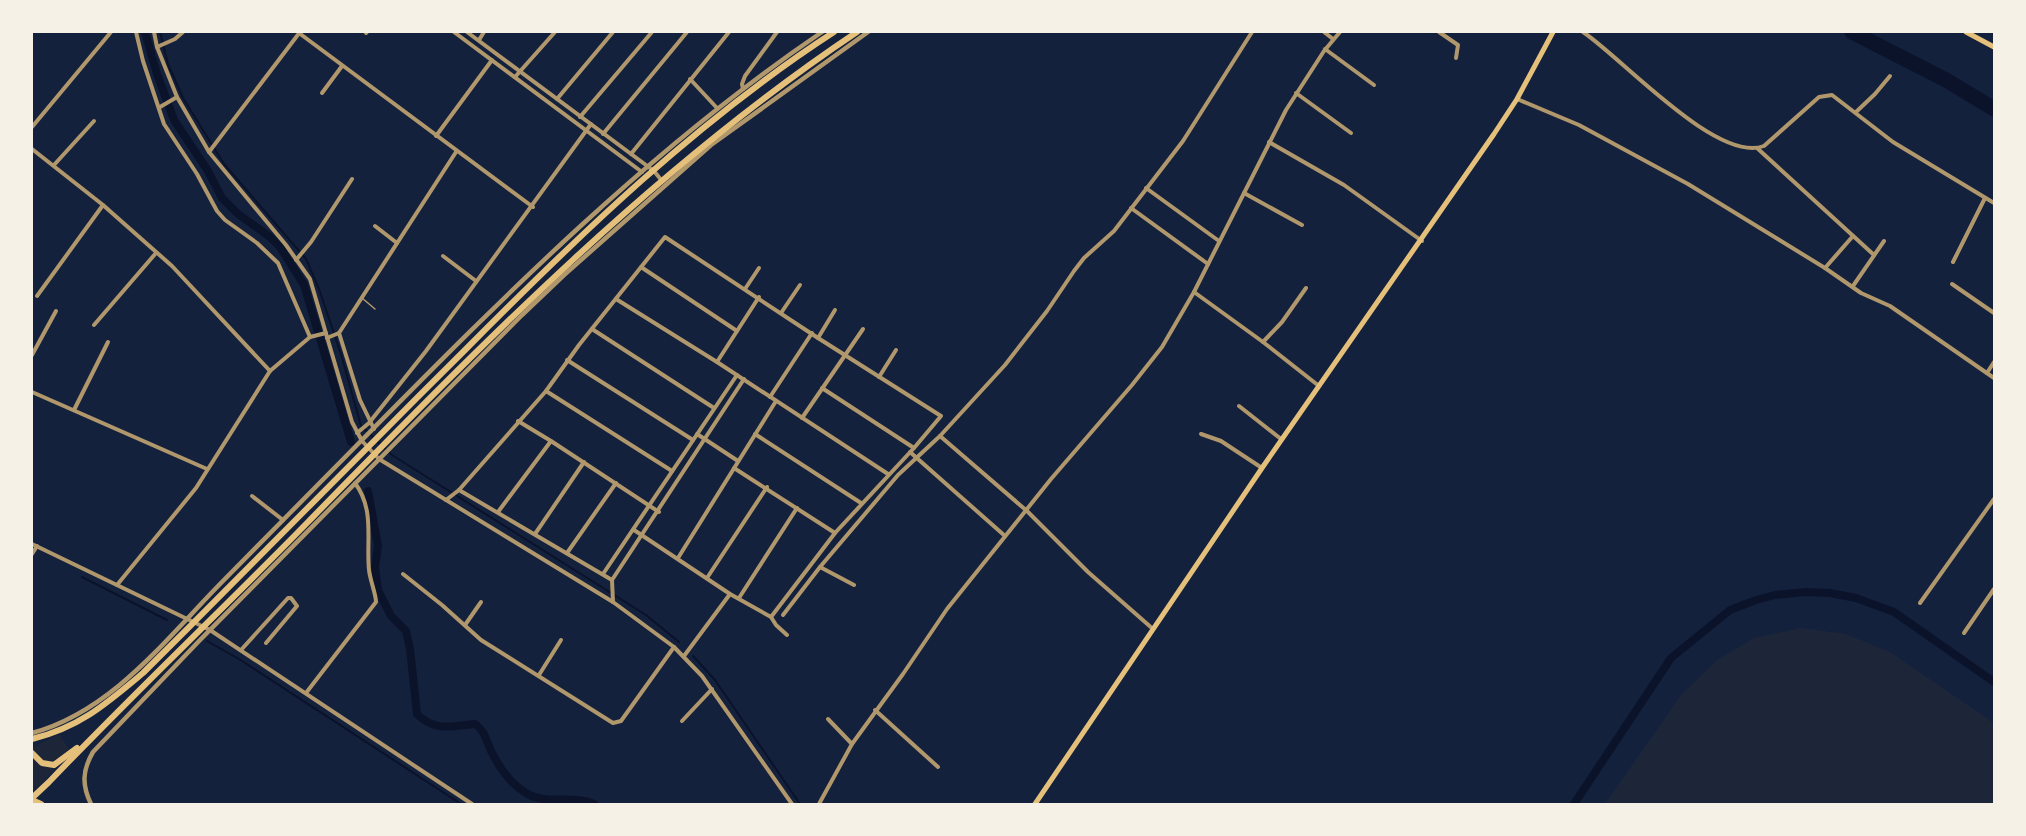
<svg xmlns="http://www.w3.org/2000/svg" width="2026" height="836" font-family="Rubik,sans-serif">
  <rect width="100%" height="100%" fill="#14213d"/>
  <!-- green -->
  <g fill="#1d2539">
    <polygon points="1801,628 1846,634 1890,652 1994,723 1994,804 1605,804 1681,695 1717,660 1754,638"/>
    <polygon points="59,734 71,752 41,784 32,791 32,748"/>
  </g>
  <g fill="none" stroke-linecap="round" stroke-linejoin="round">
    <!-- stream -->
    <g stroke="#0b132b" stroke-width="2">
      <polyline points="160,32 168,64 183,98 224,164 306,259 319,289 341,354 361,426 392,455 646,615 679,642"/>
      <polyline points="82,577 167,620"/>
      <polyline points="207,641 239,659 461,804"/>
      <polyline points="693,656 715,680 800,804"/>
    </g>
    <!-- canal -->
    <g stroke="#0b132b" stroke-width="8">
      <polyline points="145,32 157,74 174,120 208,171 222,198 238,214 270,237 280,247 304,285 351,442"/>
      <path d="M368,491L378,546L375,567L378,590L391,616L406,631L410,649L417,714C435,732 451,726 475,724C485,731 486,740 491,751C499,767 511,784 526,793C547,806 572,794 594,804"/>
      <polyline points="1574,804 1671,658 1730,610 1756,600 1775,595 1806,592 1830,593 1856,598 1894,612 1994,682"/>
    </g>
    <!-- river -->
    <polyline stroke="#0b132b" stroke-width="15" points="1852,32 1946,80 1994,109"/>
    <!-- service -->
    <polyline stroke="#b1986c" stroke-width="1.5" points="362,298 375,309"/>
    <!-- minor -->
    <g stroke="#b1986c" stroke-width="4">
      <polyline points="136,32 143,61 164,124 197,174 217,211 225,220 257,243 278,263 310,337"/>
      <polyline points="154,32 157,47 177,97 209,152 286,245 310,279 352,422 362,441 379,459 613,602 674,647 702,676 792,804"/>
      <polyline points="454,32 642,172"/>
      <polyline points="467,32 654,171 662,181"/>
      <polyline points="1324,32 1333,39"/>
      <polyline points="1439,32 1458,45 1456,58"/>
      <path d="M1583,32C1621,57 1717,164 1764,146L1819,97L1832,95L1893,142L1994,203"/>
      <polyline points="299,33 533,207"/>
      <polyline points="366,33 367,32"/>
      <polyline points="479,40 484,32"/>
      <polyline points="157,47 175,39 183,32"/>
      <polyline points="1325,49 1374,85"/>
      <polyline points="515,77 555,32"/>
      <polyline points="690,79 717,108"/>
      <polyline points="743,89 742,84 745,76 777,32"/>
      <polyline points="322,93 342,66"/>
      <polyline points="1296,93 1351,133"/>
      <polyline points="557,99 613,32"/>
      <polyline points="1517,99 1579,125 1688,184 1825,268 1861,293 1890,306 1994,378"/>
      <polyline points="160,107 177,97"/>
      <polyline points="1856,112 1875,94 1890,76"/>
      <polyline points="580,117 652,32"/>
      <polyline points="32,127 111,32"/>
      <polyline points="603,134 687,32"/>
      <polyline points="436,136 492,60"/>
      <polyline points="1269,142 1344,185 1422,241"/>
      <polyline points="1757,148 1874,255"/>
      <polyline points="32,149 103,205 172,266 270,371"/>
      <polyline points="209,152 300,32"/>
      <polyline points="631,154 729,32"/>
      <polyline points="54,165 94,121"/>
      <polyline points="1146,188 1219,241"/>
      <polyline points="1244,193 1302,225"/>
      <polyline points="1131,208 1208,264"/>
      <polyline points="375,226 397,243"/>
      <polyline points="443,256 476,281"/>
      <polyline points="296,260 311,242 352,179"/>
      <polyline points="1953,262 1985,198"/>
      <polyline points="641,267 737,331"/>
      <polyline points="1825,268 1853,236"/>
      <polyline points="1952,284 1994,313"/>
      <polyline points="1853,286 1884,241"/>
      <polyline points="745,289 759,268"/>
      <polyline points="1194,292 1263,342 1319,386"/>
      <polyline points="37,296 103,205"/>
      <polyline points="616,299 717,362 888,474"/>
      <polyline points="781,313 800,285"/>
      <polyline points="94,325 156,253"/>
      <polyline points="592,329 714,408"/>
      <polyline points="339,333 360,400 374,429"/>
      <polyline points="327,338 339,333 456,152"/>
      <polyline points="818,338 835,310"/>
      <polyline points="1263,342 1282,322 1306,288"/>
      <polyline points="32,355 56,311"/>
      <polyline points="567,360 693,440"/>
      <polyline points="717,362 759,297"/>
      <polyline points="1987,373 1994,362"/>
      <polyline points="879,377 896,350"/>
      <polyline points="822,388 914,448"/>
      <polyline points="546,391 672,471"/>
      <polyline points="32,392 207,469"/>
      <polyline points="770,397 812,333"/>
      <polyline points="1239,406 1281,439"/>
      <polyline points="74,410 108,342"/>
      <polyline points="802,418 863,329"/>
      <polyline points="518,421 551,441 659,512"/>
      <polyline points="357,433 369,423 426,351 591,124"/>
      <polyline points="697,434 738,461"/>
      <polyline points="755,434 861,503"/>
      <polyline points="1201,434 1221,441 1262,468"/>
      <polyline points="940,436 1027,511 1088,572 1153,629"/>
      <polyline points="910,452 1005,536"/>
      <polyline points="734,468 835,533"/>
      <polyline points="459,490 612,580"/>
      <polyline points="252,496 283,520"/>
      <polyline points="446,500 459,490 546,391 579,345 665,237 818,338 941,416 914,448 835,533 771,617"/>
      <polyline points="498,512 551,441"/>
      <polyline points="634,530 730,594 771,617 776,625 787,635"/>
      <polyline points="535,534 584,462"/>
      <polyline points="32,544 210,630 472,804"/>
      <polyline points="567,553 616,483"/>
      <polyline points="32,554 37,546"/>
      <polyline points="678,558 776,401"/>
      <polyline points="403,574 442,605 481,640 613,723 621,721 674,647"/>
      <polyline points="603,574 737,375"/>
      <polyline points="707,578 767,487"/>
      <polyline points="117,585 196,488 270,371 310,337 326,333"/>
      <polyline points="854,585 820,567 898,475 940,436 1005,365 1047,311 1074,271 1084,258 1114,231 1183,141 1252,32"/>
      <polyline points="739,598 797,508"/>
      <polyline points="613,602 612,580 744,379"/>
      <polyline points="1920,603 1994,499"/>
      <polyline points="783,615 820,567"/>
      <polyline points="465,625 481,602"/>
      <polyline points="1964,633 1994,589"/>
      <polyline points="241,650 288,598 291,598 297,606 266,643"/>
      <polyline points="684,656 730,594"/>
      <polyline points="539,675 561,640"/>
      <path d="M306,693L376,602C376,594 370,580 369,570C366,540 375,510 355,483"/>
      <polyline points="875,710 938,767"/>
      <polyline points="828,719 852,744"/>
      <polyline points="682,721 712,689"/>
      <polyline points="819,804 852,744 903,674 947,609 1051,479 1132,385 1162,347 1194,292 1286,110 1324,51 1340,32"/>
    </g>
    <!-- tertiary -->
    <g stroke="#b1986c" stroke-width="4.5">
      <path d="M32,733C112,711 165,640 221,583C267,536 314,489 360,442C504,296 651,148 822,32"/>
      <path d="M91,804C82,785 82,771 93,752L200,640L522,315L564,275L711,145L868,32"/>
    </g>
    <!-- secondary -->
    <g stroke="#e5c07b" stroke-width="5">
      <polyline points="1966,32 1994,47"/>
      <polyline points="1035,804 1262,468 1494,134 1517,99 1553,32"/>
    </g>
    <!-- trunk -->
    <g stroke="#e5c07b" stroke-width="6">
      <path d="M32,739C80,727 106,704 143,673C251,566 357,457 465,350C579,235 698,120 834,32"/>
      <polyline points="32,753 42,763 54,765 77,748"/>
      <path d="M32,798L49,782C133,694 222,610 307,523C479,347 652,169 857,32"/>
      <polyline points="32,800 41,804"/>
    </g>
  </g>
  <!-- border -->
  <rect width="2026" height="836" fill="none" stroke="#f6f1e7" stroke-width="66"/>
</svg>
